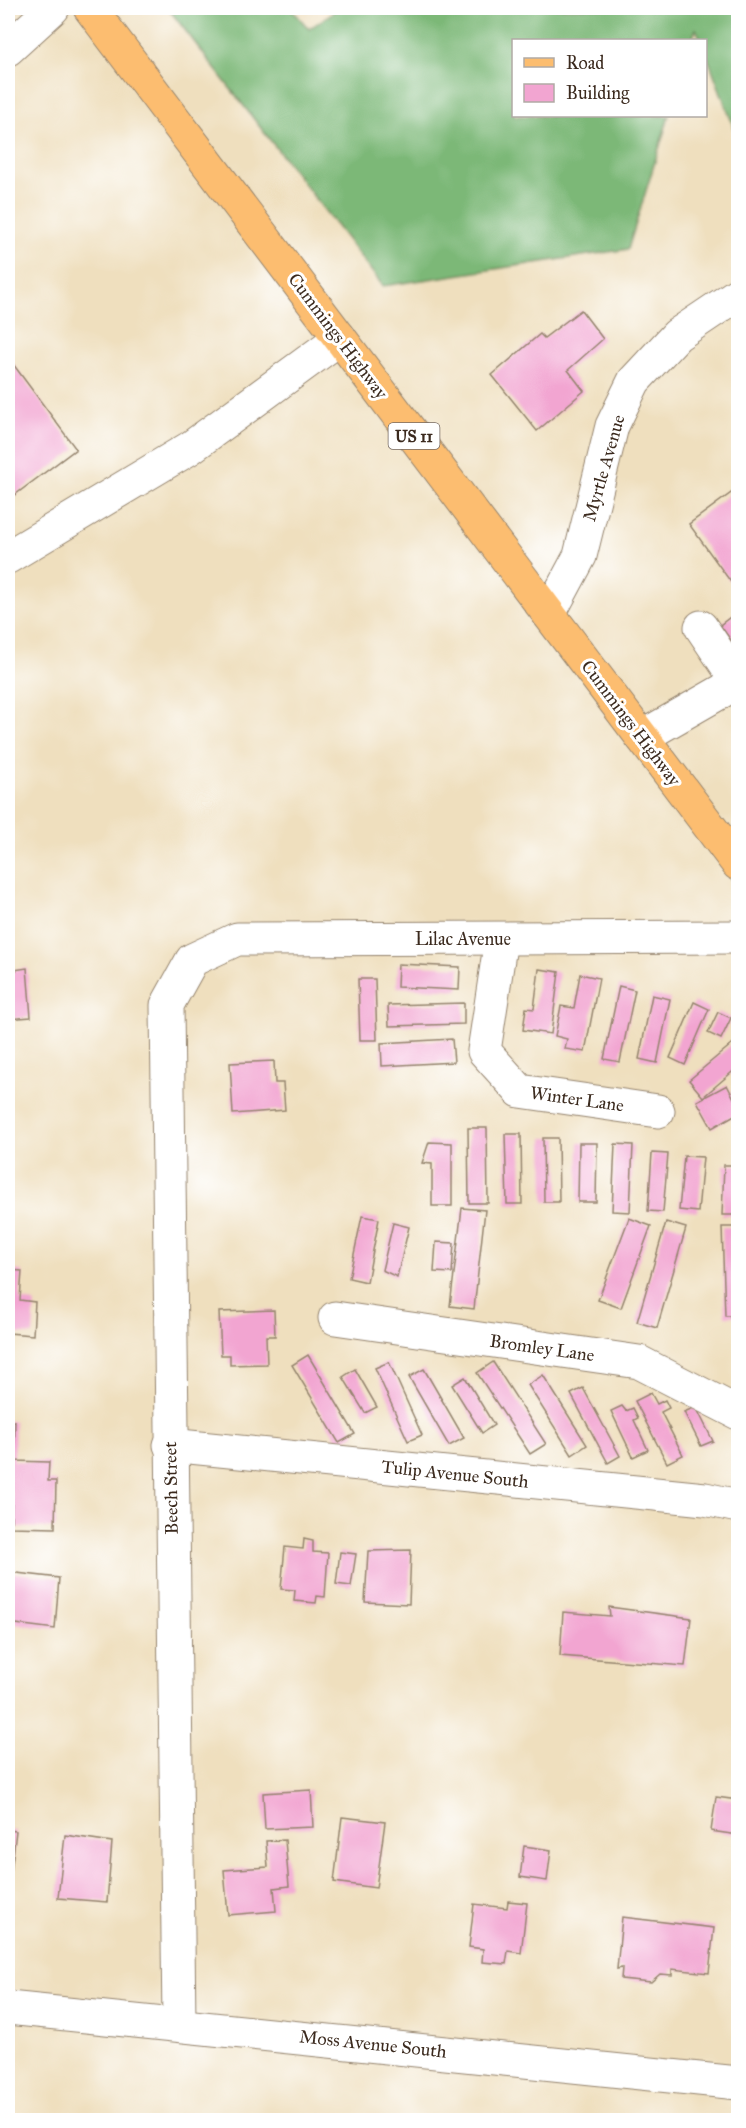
<svg xmlns="http://www.w3.org/2000/svg" width="746" height="2128" font-family="'IM FELL Great Primer',serif">
  <rect width="100%" height="100%" fill="#fff"/>
  <filter id="ink" filterUnits="userSpaceOnUse"><feTurbulence type="fractalNoise" baseFrequency=".0167" numOctaves="2"/><feDisplacementMap in="SourceGraphic" scale="12" xChannelSelector="R" yChannelSelector="G"/><feConvolveMatrix kernelMatrix="1 2 1 2 8 2 1 2 1" color-interpolation-filters="sRGB"/></filter>
  <filter id="wash" filterUnits="userSpaceOnUse"><feTurbulence type="fractalNoise" baseFrequency=".008" numOctaves="4" result="noise"/><feDisplacementMap in="SourceGraphic" scale="24" xChannelSelector="R" yChannelSelector="G"/><feGaussianBlur stdDeviation="1.35" result="paint"/><feColorMatrix in="noise" values="0 0 0 0 0 0 0 0 0 0 0 0 0 0 0 0 0 1.4 0 .05"/><feComposite in="paint" operator="in"/></filter>
  <g filter="url(#wash)">
    <rect width="100%" height="100%" fill="#efdfbe"/>
    <!-- forest -->
    <polygon fill="#7bb877" stroke="#5b714a" stroke-width="1.5" points="168,8 291,8 309,29 339,8 738,8 738,138 706,53 706,40 701,40 696,29 692,40 514,40 514,116 669,116 628,249 383,286"/>
    <g id="blocks">
      <!-- building -->
      <g fill="#f2a5d1">
        <polygon points="581,310 603,339 568,370 584,391 537,431 492,375 540,334 544,338"/>
        <polygon points="13,364 76,449 8,500 8,368"/>
        <polygon points="738,488 738,592 689,524"/>
        <polygon points="738,611 738,650 720,625"/>
        <polygon points="398,964 460,967 459,990 397,987"/>
        <polygon points="27,968 31,1017 8,1019 8,971"/>
        <polygon points="539,969 559,972 551,1034 523,1030 526,1008 534,1009"/>
        <polygon points="580,974 599,978 585,1052 565,1049 567,1039 555,1036 561,1006 574,1008"/>
        <polygon points="358,979 375,979 377,1040 360,1040"/>
        <polygon points="619,986 635,990 620,1062 604,1059"/>
        <polygon points="652,995 670,999 657,1063 639,1059"/>
        <polygon points="694,1002 709,1009 685,1065 670,1058"/>
        <polygon points="464,1003 464,1024 389,1026 388,1005"/>
        <polygon points="718,1012 731,1018 721,1039 708,1033"/>
        <polygon points="452,1039 454,1062 382,1066 381,1043"/>
        <polygon points="738,1039 738,1067 703,1097 689,1080"/>
        <polygon points="274,1061 275,1083 283,1083 285,1110 233,1114 230,1063"/>
        <polygon points="727,1085 738,1106 738,1113 712,1128 697,1101"/>
        <polygon points="468,1128 487,1128 488,1203 469,1203"/>
        <polygon points="505,1134 521,1134 522,1204 507,1204"/>
        <polygon points="543,1138 558,1138 559,1202 544,1202"/>
        <polygon points="429,1142 452,1143 452,1206 432,1206 432,1164 422,1163"/>
        <polygon points="579,1143 597,1143 596,1202 578,1202"/>
        <polygon points="615,1144 633,1145 630,1212 612,1211"/>
        <polygon points="652,1153 668,1154 663,1212 648,1211"/>
        <polygon points="684,1156 703,1157 698,1212 679,1210"/>
        <polygon points="724,1165 738,1165 738,1215 722,1215"/>
        <polygon points="462,1208 485,1210 474,1309 450,1306"/>
        <polygon points="362,1216 379,1219 367,1282 349,1278"/>
        <polygon points="629,1218 651,1226 621,1308 598,1300"/>
        <polygon points="666,1222 686,1228 657,1328 637,1322"/>
        <polygon points="393,1223 409,1227 397,1277 382,1270"/>
        <polygon points="722,1227 738,1227 738,1316 725,1316"/>
        <polygon points="436,1242 454,1243 452,1273 434,1272"/>
        <polygon points="8,1270 22,1271 20,1300 35,1302 33,1335 8,1333"/>
        <polygon points="274,1310 275,1336 266,1336 267,1364 230,1365 230,1355 221,1355 219,1312"/>
        <polygon points="308,1355 355,1434 339,1443 292,1365"/>
        <polygon points="389,1362 422,1435 408,1441 375,1368"/>
        <polygon points="493,1362 546,1444 530,1454 477,1373"/>
        <polygon points="355,1369 377,1407 365,1413 343,1377"/>
        <polygon points="424,1369 464,1438 449,1446 409,1377"/>
        <polygon points="543,1375 587,1445 572,1455 528,1385"/>
        <polygon points="465,1377 494,1425 482,1433 452,1385"/>
        <polygon points="583,1388 620,1456 608,1463 571,1394"/>
        <polygon points="651,1393 657,1404 665,1400 669,1408 661,1412 683,1455 667,1463 635,1401"/>
        <polygon points="622,1406 626,1411 633,1408 638,1418 634,1420 648,1450 633,1457 611,1411"/>
        <polygon points="696,1407 713,1441 701,1446 684,1412"/>
        <polygon points="8,1421 15,1421 14,1461 49,1462 48,1481 56,1481 55,1528 11,1527 12,1492 8,1492"/>
        <polygon points="304,1539 313,1541 313,1552 328,1553 325,1597 317,1596 316,1603 294,1601 295,1590 281,1589 285,1547 303,1549"/>
        <polygon points="411,1550 409,1604 365,1602 368,1551"/>
        <polygon points="340,1552 356,1554 351,1586 336,1584"/>
        <polygon points="8,1572 59,1578 55,1629 8,1623"/>
        <polygon points="609,1607 691,1618 685,1666 560,1656 563,1612 610,1616"/>
        <polygon points="311,1790 313,1827 265,1829 263,1793"/>
        <polygon points="716,1797 738,1800 738,1835 711,1831"/>
        <polygon points="342,1817 385,1822 376,1888 334,1882"/>
        <polygon points="8,1830 16,1831 11,1873 8,1872"/>
        <polygon points="65,1835 112,1842 107,1902 58,1898"/>
        <polygon points="285,1840 289,1886 274,1888 276,1911 228,1915 224,1870 268,1867 266,1841"/>
        <polygon points="524,1846 551,1850 547,1881 520,1877"/>
        <polygon points="508,1901 527,1903 521,1953 508,1951 506,1964 482,1962 483,1949 469,1947 474,1904 507,1908"/>
        <polygon points="622,1917 714,1928 709,1973 672,1969 672,1975 660,1974 651,1982 621,1979 622,1968 617,1969"/>
      </g>
    </g>
  </g>
  <g filter="url(#ink)">
    <use href="#blocks" fill-opacity="0" stroke="#95846e" stroke-width="1.5"/>
    <g fill="none" stroke-linecap="round" stroke-linejoin="round">
      <defs>
        <g id="minor">
          <polyline points="8,49 53,8"/>
          <polyline points="8,557 190,448 340,338"/>
          <polyline points="549,614 580,556 612,426 634,381 677,335 738,294"/>
          <polyline points="701,627 738,682"/>
          <polyline points="642,737 738,682"/>
          <polyline points="501,939 484,1051 520,1091 658,1111"/>
          <polyline points="335,1318 639,1362 738,1413"/>
          <polyline points="170,1445 705,1499 738,1506"/>
          <polyline points="8,2008 738,2083"/>
          <polyline points="179,2023 167,1005 192,960 237,939 738,937"/>
        </g>
        <polyline id="major" points="90,8 738,864"/>
      </defs>
      <!-- minor casing -->
      <use href="#minor" stroke="#95846e" stroke-width="35"/>
      <!-- major casing -->
      <use href="#major" stroke="#95846e" stroke-width="35"/>
      <!-- minor -->
      <use href="#minor" stroke="#fff" stroke-width="33"/>
      <!-- major -->
      <use href="#major" stroke="#fcbd6f" stroke-width="33"/>
    </g>
  </g>
  <g text-anchor="middle" dominant-baseline="central" stroke-width="6" stroke-linejoin="round" paint-order="stroke">
    <!-- shield labels -->
    <rect fill="#fff" stroke="#766a62" stroke-width="1.5" x="388.5" y="423" width="51" height="26" rx="4.5"/>
    <g font-size="16" font-weight="bold" fill="#3b2a1e">
      <text x="414" y="436">US 11</text>
    </g>
    <!-- street labels -->
    <g font-size="18" fill="#3b2a1e" stroke="#fff">
      <text transform="translate(338 336) rotate(53)">Cummings Highway</text>
      <text transform="translate(604 468) rotate(-74)">Myrtle Avenue</text>
      <text transform="translate(631 723) rotate(53)">Cummings Highway</text>
      <text x="463" y="939">Lilac Avenue</text>
      <text transform="translate(577 1099) rotate(8)">Winter Lane</text>
      <text transform="translate(542 1348) rotate(8)">Bromley Lane</text>
      <text transform="translate(455 1474) rotate(6)">Tulip Avenue South</text>
      <text transform="translate(171 1488) rotate(-91)">Beech Street</text>
      <text transform="translate(373 2044) rotate(6)">Moss Avenue South</text>
    </g>
  </g>
  <!-- margin -->
  <rect width="746" height="2128" fill="none" stroke="#fff" stroke-width="30"/>
  <!-- legend -->
  <rect x="512" y="39" width="195" height="78" fill="#ffffff" stroke="#b1aaa5" stroke-width="1.5"/>
  <rect x="524" y="58" width="30" height="9" fill="#fcbd6f" stroke="#b1aaa5" stroke-width="1.5"/>
  <text x="566" y="69" font-size="18" fill="#3b2a1e">Road</text>
  <rect x="524" y="84" width="30" height="18" fill="#f2a5d1" stroke="#b1aaa5" stroke-width="1.5"/>
  <text x="566" y="99" font-size="18" fill="#3b2a1e">Building</text>
</svg>
